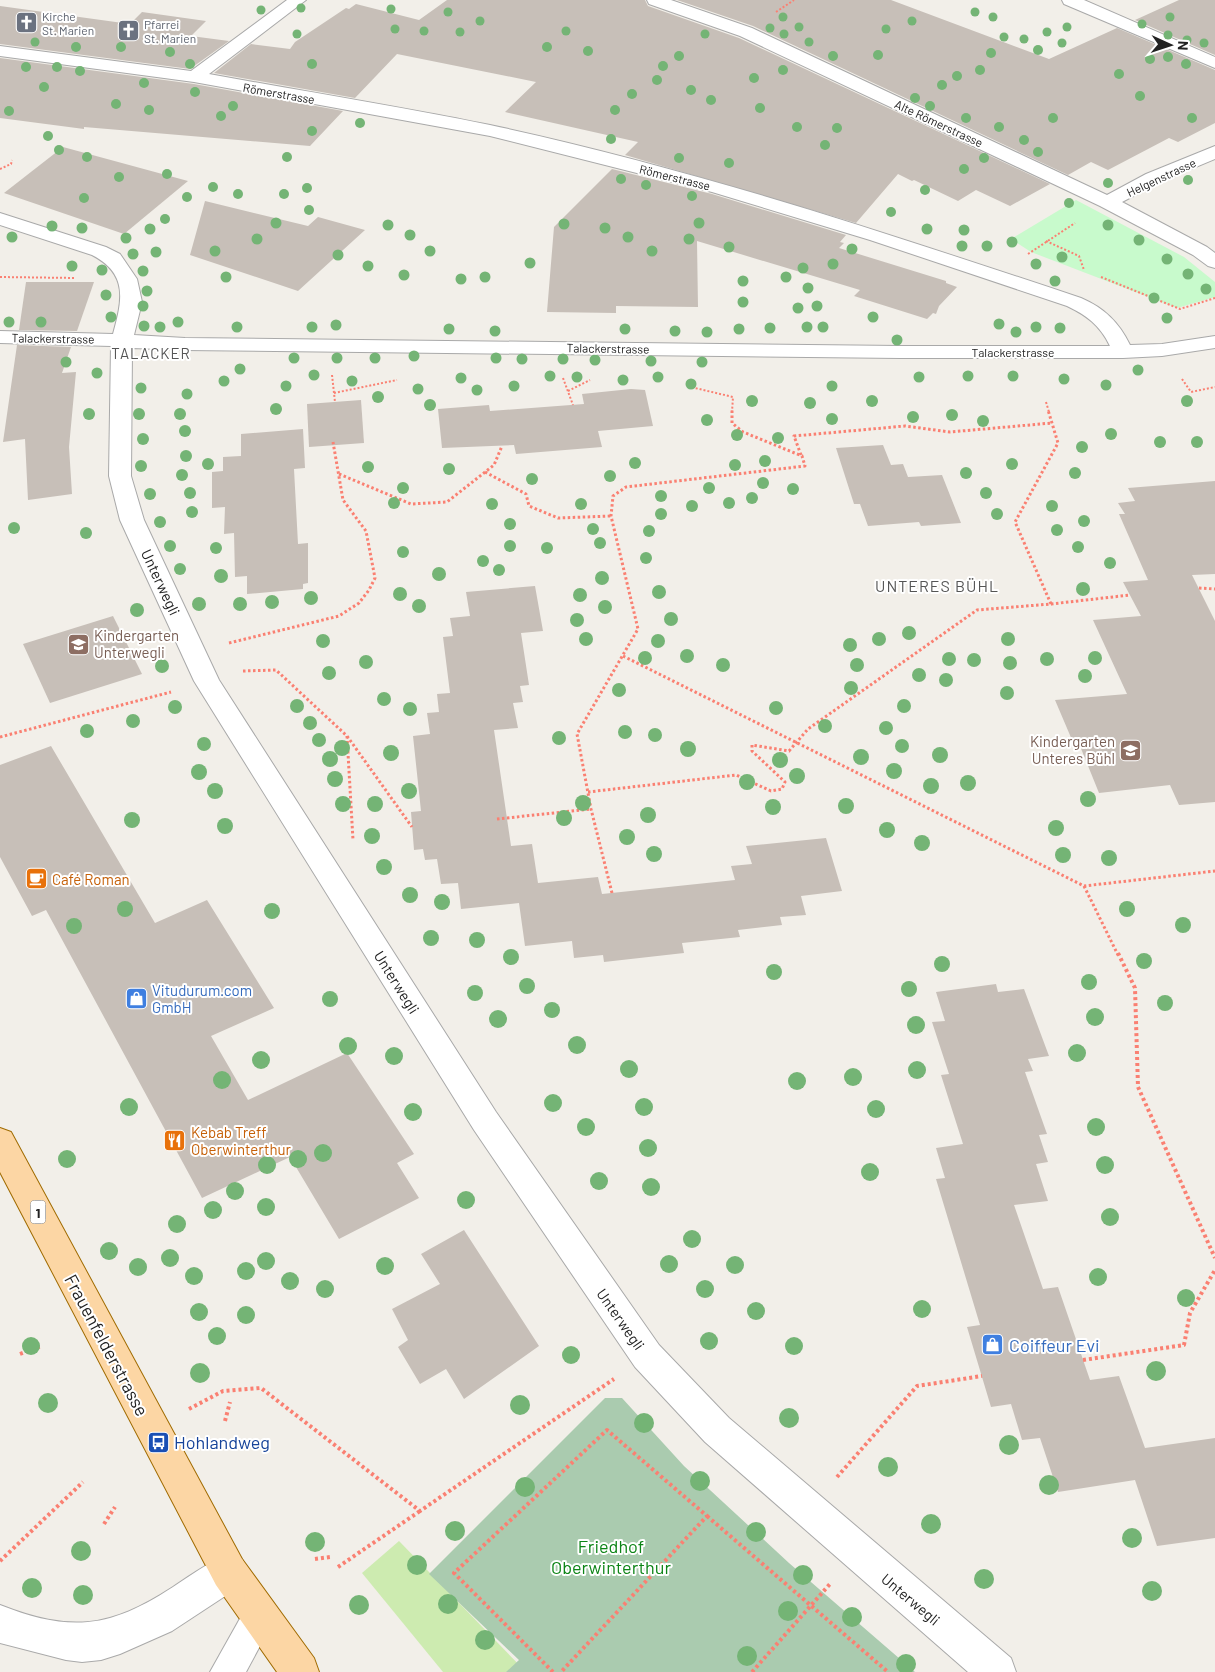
<svg xmlns="http://www.w3.org/2000/svg" width="1215" height="1672" font-family="Barlow,sans-serif">
  <rect width="100%" height="100%" fill="#f2efe9"/>
  <!-- grass -->
  <polygon fill="#cdebb0" points="399,1541 526,1672 443,1672 362,1573"/>
  <!-- cemetery -->
  <polygon fill="#aacbaf" points="605,1398 622,1398 684,1466 789,1563 915,1672 506,1672 519,1660 429,1574"/>
  <!-- park -->
  <polygon fill="#c8facc" points="1076,200 1184,257 1215,282 1215,297 1177,308 1031,252 1011,239"/>
  <!-- building -->
  <g fill="#c7bfb8">
    <polygon points="447,0 645,0 648,6 739,38 1050,184 1010,206 976,190 958,201 914,180 912,181 898,174 856,223 625,155 638,142 505,112 536,82 397,54 355,98 214,73 251,44 290,49 295,42 346,8 349,9 356,4 419,20"/>
    <polygon points="677,0 891,0 1049,59 1117,28 1215,70 1215,123 1178,142 1169,138 1108,170 1091,162 1068,175 753,26"/>
    <polygon points="1179,0 1215,0 1215,55 1135,20"/>
    <polygon points="0,6 130,24 142,12 206,21 191,36 229,41 190,69 0,44"/>
    <polygon points="0,58 194,84 343,111 310,146 84,127 84,129 0,118"/>
    <polygon points="63,147 188,181 124,234 4,193"/>
    <polygon points="612,169 712,194 846,235 840,242 844,243 839,248 946,281 946,283 957,287 939,306 936,314 933,313 927,319 854,296 860,290 697,241 698,307 616,306 616,313 547,312 554,227"/>
    <polygon points="205,201 308,226 318,217 365,230 298,291 190,255"/>
    <polygon points="26,282 94,282 77,331 19,330"/>
    <polygon points="17,345 71,347 62,373 76,372 69,447 72,494 28,500 25,439 3,442"/>
    <polygon points="631,389 645,390 653,426 598,431 602,447 516,454 514,445 442,448 438,409 489,405 490,411 584,404 582,394"/>
    <polygon points="361,400 364,443 309,447 307,404"/>
    <polygon points="303,429 305,468 294,469 298,544 308,543 308,583 303,584 303,589 247,594 247,576 235,577 234,533 224,534 225,507 212,508 212,472 223,471 223,457 241,456 241,434"/>
    <polygon points="883,445 891,465 903,464 908,477 942,475 961,523 921,526 919,522 868,526 860,504 854,504 836,448"/>
    <polygon points="1215,481 1215,574 1192,575 1215,621 1215,802 1179,805 1170,785 1099,793 1080,746 1075,747 1055,700 1127,694 1093,620 1141,616 1123,582 1148,580 1119,514 1125,514 1118,503 1135,501 1128,488"/>
    <polygon points="535,586 543,631 521,633 529,685 520,686 523,702 513,703 518,728 494,730 511,846 532,844 538,883 598,877 602,894 735,880 731,866 752,864 746,846 826,838 842,891 801,896 806,915 780,917 782,925 738,930 740,937 682,943 684,953 604,962 603,955 574,958 572,941 525,946 519,903 461,909 458,883 441,884 437,859 425,860 423,849 414,850 411,812 421,811 413,736 430,734 427,713 439,712 437,694 450,693 443,637 453,636 450,618 470,616 466,592"/>
    <polygon points="113,616 142,674 50,703 23,644"/>
    <polygon points="51,746 155,923 207,900 274,1008 211,1036 248,1100 347,1053 414,1154 397,1163 419,1198 339,1239 290,1157 202,1198 46,910 32,916 0,857 0,765"/>
    <polygon points="996,984 998,992 1024,989 1049,1056 1028,1059 1033,1071 1025,1072 1047,1134 1039,1135 1048,1162 1036,1164 1048,1201 1014,1205 1043,1289 1058,1287 1090,1380 1119,1376 1145,1448 1215,1438 1215,1538 1157,1546 1135,1480 1058,1492 1040,1438 1022,1440 1011,1404 991,1407 967,1327 980,1325 936,1179 945,1178 936,1148 963,1144 941,1075 949,1074 932,1022 945,1021 936,992"/>
    <polygon points="464,1230 539,1346 464,1399 446,1369 420,1384 398,1347 408,1340 392,1309 440,1284 421,1254"/>
  </g>
  <g fill="none" stroke-linecap="round" stroke-linejoin="round">
    <defs>
      <polygon id="service" points="259,1602 271,1606 275,1618 246,1672 210,1672 247,1606"/>
      <g id="minor">
        <path d="M287,0H306L209,74C302,91 397,106 490,125C691,168 886,233 1081,298C1104,308 1119,322 1130,345L1162,344L1215,336V348L1162,356L1123,358H900L185,350L132,348L131,476L144,520L219,680L496,1112L659,1345L729,1418L1011,1658L1016,1672H968L705,1442L635,1367L474,1130L194,681L120,520L109,476L111,346L0,343V331L113,334C122,301 129,274 92,255L0,225V213L106,247L120,254L137,279L142,302L134,335L185,338L900,346H1110C1100,325 1086,315 1067,306L870,240L712,192L490,136L194,82L0,56V46L191,71Z"/>
        <polygon points="647,0 671,0 752,28 1107,195 1146,174 1215,146 1215,159 1160,182 1122,202 1207,247 1215,253 1215,268 1208,266 1193,255 1100,206 740,36 649,4"/>
        <polygon points="1062,0 1084,0 1215,57 1215,68 1064,4"/>
        <path d="M229,1554L242,1559L248,1572L242,1585L172,1631L120,1654L101,1660L82,1662L66,1660L0,1643V1605C71,1633 110,1628 173,1587C191,1575 209,1562 229,1554Z"/>
      </g>
      <polygon id="primary" points="0,1128 11,1132 242,1559 314,1658 319,1672 277,1672 216,1585 0,1172"/>
    </defs>
    <!-- service casing -->
    <use href="#service" stroke="#a9a9a9" stroke-width="2"/>
    <!-- minor casing -->
    <use href="#minor" stroke="#a9a9a9" stroke-width="2"/>
    <!-- primary casing -->
    <use href="#primary" stroke="#a06b00" stroke-width="2"/>
    <!-- path-far2 -->
    <g stroke="#fa8072" stroke-width="2" stroke-dasharray="2 2" stroke-linecap="butt">
      <polyline points="776,12 794,0"/>
      <polyline points="0,169 11,164 12,160"/>
      <polyline points="1046,241 1079,256 1084,270"/>
      <polyline points="1028,254 1075,223"/>
      <polyline points="0,277 76,278"/>
      <polyline points="1101,277 1180,309 1215,298"/>
      <polyline points="332,375 335,402"/>
      <polyline points="563,378 573,405"/>
      <polyline points="1182,379 1191,392 1215,387"/>
      <polyline points="693,381 695,388 733,397 732,412"/>
      <polyline points="568,391 590,380"/>
      <polyline points="334,393 397,380"/>
      <polyline points="1046,402 1049,412"/>
    </g>
    <!-- path-far1 -->
    <g stroke="#fa8072" stroke-width="3" stroke-dasharray="2.5 2.5" stroke-linecap="butt">
      <polyline points="801,455 794,436 905,426 950,432 1052,423"/>
      <polyline points="485,472 526,494 529,506 558,518 611,516"/>
      <polyline points="339,474 411,504 447,502 494,465 502,446"/>
      <polyline points="1199,588 1215,589"/>
      <polyline points="1051,604 1130,595"/>
      <polyline points="229,643 339,616 359,603 369,590 375,578 366,531 343,500 333,442"/>
      <polyline points="623,656 1084,886 1215,871"/>
      <polyline points="243,671 276,670 347,736 412,827"/>
      <polyline points="347,736 353,840"/>
      <polyline points="0,737 171,692"/>
      <polyline points="588,792 736,775 771,791 782,789 785,782 752,751 752,745 789,751 808,729 977,610 1051,604 1015,522 1058,443 1048,410"/>
      <polyline points="497,819 591,809"/>
      <polyline points="1084,886 1118,955"/>
      <polyline points="612,893 591,809 577,734 638,629 611,516 613,496 626,487 805,466 802,456 743,432 732,423 732,410"/>
    </g>
    <!-- path -->
    <g stroke="#fa8072" stroke-width="4" stroke-dasharray="3 3" stroke-linecap="butt">
      <polyline points="1118,953 1135,988 1138,1087 1215,1258"/>
      <polyline points="20,1354 41,1346"/>
      <polyline points="1083,1360 1184,1345 1190,1313 1215,1270"/>
      <polyline points="189,1409 223,1391 261,1388 420,1511 614,1379"/>
      <polyline points="225,1421 230,1402"/>
      <polyline points="837,1477 917,1386 982,1376"/>
      <polyline points="707,1516 888,1672"/>
      <polyline points="104,1524 115,1507"/>
      <polyline points="315,1559 330,1557"/>
      <polyline points="0,1561 83,1482"/>
      <polyline points="338,1567 420,1511"/>
      <polyline points="553,1672 454,1573 607,1430 707,1516 561,1672"/>
      <polyline points="752,1672 830,1584"/>
    </g>
    <!-- service -->
    <use href="#service" fill="#fff" fill-rule="evenodd"/>
    <!-- minor -->
    <use href="#minor" fill="#fff" fill-rule="evenodd"/>
    <!-- primary -->
    <use href="#primary" fill="#fcd6a4" fill-rule="evenodd"/>
  </g>
  <!-- trees -->
  <g fill="#74b475">
    <circle cx="301" cy="8" r="4.5"/>
    <circle cx="391" cy="9" r="4.5"/>
    <circle cx="261" cy="10" r="4.5"/>
    <circle cx="448" cy="12" r="4.5"/>
    <circle cx="975" cy="12" r="4.5"/>
    <circle cx="783" cy="17" r="4.5"/>
    <circle cx="993" cy="17" r="4.5"/>
    <circle cx="1170" cy="17" r="4.5"/>
    <circle cx="480" cy="21" r="4.5"/>
    <circle cx="912" cy="21" r="4.5"/>
    <circle cx="1142" cy="24" r="4.5"/>
    <circle cx="799" cy="27" r="4.5"/>
    <circle cx="1067" cy="27" r="4.5"/>
    <circle cx="770" cy="28" r="4.5"/>
    <circle cx="395" cy="29" r="4.5"/>
    <circle cx="886" cy="29" r="4.5"/>
    <circle cx="127" cy="31" r="4.5"/>
    <circle cx="424" cy="31" r="4.5"/>
    <circle cx="566" cy="31" r="4.5"/>
    <circle cx="460" cy="32" r="4.5"/>
    <circle cx="1047" cy="32" r="4.5"/>
    <circle cx="297" cy="34" r="4.5"/>
    <circle cx="705" cy="34" r="4.5"/>
    <circle cx="784" cy="34" r="4.5"/>
    <circle cx="1168" cy="35" r="4.5"/>
    <circle cx="1004" cy="37" r="4.5"/>
    <circle cx="1024" cy="39" r="4.5"/>
    <circle cx="1187" cy="40" r="4.5"/>
    <circle cx="35" cy="42" r="4.5"/>
    <circle cx="809" cy="42" r="4.5"/>
    <circle cx="1062" cy="43" r="4.5"/>
    <circle cx="1204" cy="43" r="4.5"/>
    <circle cx="76" cy="47" r="5"/>
    <circle cx="121" cy="47" r="5"/>
    <circle cx="547" cy="47" r="5"/>
    <circle cx="1038" cy="50" r="5"/>
    <circle cx="588" cy="51" r="5"/>
    <circle cx="170" cy="52" r="5"/>
    <circle cx="991" cy="53" r="5"/>
    <circle cx="878" cy="55" r="5"/>
    <circle cx="679" cy="56" r="5"/>
    <circle cx="833" cy="56" r="5"/>
    <circle cx="1168" cy="57" r="5"/>
    <circle cx="1150" cy="59" r="5"/>
    <circle cx="190" cy="64" r="5"/>
    <circle cx="312" cy="64" r="5"/>
    <circle cx="1186" cy="64" r="5"/>
    <circle cx="663" cy="66" r="5"/>
    <circle cx="26" cy="67" r="5"/>
    <circle cx="57" cy="67" r="5"/>
    <circle cx="783" cy="70" r="5"/>
    <circle cx="980" cy="70" r="5"/>
    <circle cx="80" cy="71" r="5"/>
    <circle cx="1119" cy="74" r="5"/>
    <circle cx="957" cy="76" r="5"/>
    <circle cx="754" cy="78" r="5"/>
    <circle cx="657" cy="80" r="5"/>
    <circle cx="144" cy="83" r="5"/>
    <circle cx="942" cy="85" r="5"/>
    <circle cx="44" cy="87" r="5"/>
    <circle cx="691" cy="90" r="5"/>
    <circle cx="195" cy="92" r="5"/>
    <circle cx="632" cy="94" r="5"/>
    <circle cx="1140" cy="96" r="5"/>
    <circle cx="915" cy="98" r="5"/>
    <circle cx="711" cy="100" r="5"/>
    <circle cx="116" cy="104" r="5"/>
    <circle cx="233" cy="106" r="5"/>
    <circle cx="930" cy="106" r="5"/>
    <circle cx="760" cy="108" r="5"/>
    <circle cx="149" cy="110" r="5"/>
    <circle cx="615" cy="110" r="5"/>
    <circle cx="9" cy="111" r="5"/>
    <circle cx="221" cy="116" r="5"/>
    <circle cx="966" cy="118" r="5"/>
    <circle cx="1053" cy="118" r="5"/>
    <circle cx="1192" cy="118" r="5"/>
    <circle cx="360" cy="123" r="5"/>
    <circle cx="797" cy="127" r="5"/>
    <circle cx="999" cy="127" r="5"/>
    <circle cx="837" cy="128" r="5"/>
    <circle cx="312" cy="131" r="5"/>
    <circle cx="48" cy="136" r="5"/>
    <circle cx="611" cy="139" r="5"/>
    <circle cx="1024" cy="140" r="5"/>
    <circle cx="825" cy="145" r="5"/>
    <circle cx="59" cy="150" r="5"/>
    <circle cx="1038" cy="152" r="5"/>
    <circle cx="87" cy="157" r="5"/>
    <circle cx="287" cy="157" r="5"/>
    <circle cx="679" cy="158" r="5"/>
    <circle cx="984" cy="158" r="5"/>
    <circle cx="729" cy="163" r="5"/>
    <circle cx="964" cy="169" r="5"/>
    <circle cx="167" cy="174" r="5"/>
    <circle cx="119" cy="177" r="5"/>
    <circle cx="621" cy="179" r="5"/>
    <circle cx="1188" cy="180" r="5"/>
    <circle cx="1108" cy="183" r="5"/>
    <circle cx="646" cy="185" r="5"/>
    <circle cx="213" cy="187" r="5"/>
    <circle cx="307" cy="188" r="5"/>
    <circle cx="925" cy="190" r="5"/>
    <circle cx="238" cy="194" r="5"/>
    <circle cx="284" cy="194" r="5"/>
    <circle cx="692" cy="196" r="5"/>
    <circle cx="187" cy="197" r="5"/>
    <circle cx="84" cy="198" r="5"/>
    <circle cx="1069" cy="203" r="5"/>
    <circle cx="309" cy="210" r="5"/>
    <circle cx="891" cy="212" r="5"/>
    <circle cx="165" cy="219" r="5"/>
    <circle cx="276" cy="223" r="5.5"/>
    <circle cx="699" cy="223" r="5.5"/>
    <circle cx="564" cy="224" r="5.5"/>
    <circle cx="388" cy="225" r="5.5"/>
    <circle cx="1108" cy="225" r="5.5"/>
    <circle cx="52" cy="226" r="5.5"/>
    <circle cx="82" cy="228" r="5.5"/>
    <circle cx="605" cy="228" r="5.5"/>
    <circle cx="150" cy="229" r="5.5"/>
    <circle cx="927" cy="229" r="5.5"/>
    <circle cx="964" cy="230" r="5.5"/>
    <circle cx="410" cy="235" r="5.5"/>
    <circle cx="12" cy="237" r="5.5"/>
    <circle cx="628" cy="237" r="5.5"/>
    <circle cx="126" cy="238" r="5.5"/>
    <circle cx="257" cy="239" r="5.5"/>
    <circle cx="689" cy="239" r="5.5"/>
    <circle cx="1139" cy="240" r="5.5"/>
    <circle cx="1012" cy="242" r="5.5"/>
    <circle cx="962" cy="246" r="5.5"/>
    <circle cx="987" cy="246" r="5.5"/>
    <circle cx="729" cy="247" r="5.5"/>
    <circle cx="852" cy="249" r="5.5"/>
    <circle cx="215" cy="251" r="5.5"/>
    <circle cx="430" cy="251" r="5.5"/>
    <circle cx="652" cy="251" r="5.5"/>
    <circle cx="156" cy="252" r="5.5"/>
    <circle cx="133" cy="254" r="5.5"/>
    <circle cx="338" cy="255" r="5.5"/>
    <circle cx="1062" cy="257" r="5.5"/>
    <circle cx="1167" cy="259" r="5.5"/>
    <circle cx="530" cy="263" r="5.5"/>
    <circle cx="833" cy="264" r="5.5"/>
    <circle cx="1036" cy="264" r="5.5"/>
    <circle cx="72" cy="266" r="5.5"/>
    <circle cx="368" cy="266" r="5.5"/>
    <circle cx="803" cy="268" r="5.5"/>
    <circle cx="102" cy="270" r="5.5"/>
    <circle cx="143" cy="271" r="5.5"/>
    <circle cx="1188" cy="274" r="5.5"/>
    <circle cx="404" cy="275" r="5.5"/>
    <circle cx="226" cy="277" r="5.5"/>
    <circle cx="485" cy="277" r="5.5"/>
    <circle cx="786" cy="277" r="5.5"/>
    <circle cx="461" cy="279" r="5.5"/>
    <circle cx="743" cy="281" r="5.5"/>
    <circle cx="1055" cy="281" r="5.5"/>
    <circle cx="808" cy="288" r="5.5"/>
    <circle cx="1206" cy="289" r="5.5"/>
    <circle cx="147" cy="291" r="5.5"/>
    <circle cx="106" cy="295" r="5.5"/>
    <circle cx="1154" cy="298" r="5.5"/>
    <circle cx="743" cy="302" r="5.5"/>
    <circle cx="143" cy="306" r="5.5"/>
    <circle cx="817" cy="306" r="5.5"/>
    <circle cx="798" cy="308" r="5.5"/>
    <circle cx="111" cy="317" r="5.5"/>
    <circle cx="873" cy="317" r="5.5"/>
    <circle cx="1167" cy="318" r="5.5"/>
    <circle cx="9" cy="322" r="5.5"/>
    <circle cx="41" cy="322" r="5.5"/>
    <circle cx="178" cy="322" r="5.5"/>
    <circle cx="999" cy="324" r="5.5"/>
    <circle cx="336" cy="325" r="5.5"/>
    <circle cx="144" cy="326" r="5.5"/>
    <circle cx="160" cy="327" r="5.5"/>
    <circle cx="237" cy="327" r="5.5"/>
    <circle cx="312" cy="327" r="5.5"/>
    <circle cx="807" cy="327" r="5.5"/>
    <circle cx="823" cy="327" r="5.5"/>
    <circle cx="1036" cy="327" r="5.5"/>
    <circle cx="770" cy="328" r="5.5"/>
    <circle cx="1060" cy="328" r="5.5"/>
    <circle cx="449" cy="329" r="5.5"/>
    <circle cx="625" cy="329" r="5.5"/>
    <circle cx="739" cy="329" r="5.5"/>
    <circle cx="495" cy="331" r="5.5"/>
    <circle cx="675" cy="331" r="5.5"/>
    <circle cx="707" cy="332" r="5.5"/>
    <circle cx="1016" cy="332" r="5.5"/>
    <circle cx="897" cy="340" r="5.5"/>
    <circle cx="414" cy="356" r="5.5"/>
    <circle cx="294" cy="358" r="5.5"/>
    <circle cx="337" cy="358" r="5.5"/>
    <circle cx="375" cy="358" r="5.5"/>
    <circle cx="496" cy="358" r="5.5"/>
    <circle cx="522" cy="359" r="5.5"/>
    <circle cx="563" cy="359" r="5.5"/>
    <circle cx="595" cy="360" r="5.5"/>
    <circle cx="651" cy="361" r="5.5"/>
    <circle cx="66" cy="362" r="5.5"/>
    <circle cx="702" cy="362" r="5.5"/>
    <circle cx="240" cy="369" r="5.5"/>
    <circle cx="1138" cy="370" r="5.5"/>
    <circle cx="97" cy="373" r="5.5"/>
    <circle cx="314" cy="375" r="5.5"/>
    <circle cx="550" cy="376" r="5.5"/>
    <circle cx="968" cy="376" r="5.5"/>
    <circle cx="1013" cy="376" r="5.5"/>
    <circle cx="577" cy="377" r="5.5"/>
    <circle cx="658" cy="377" r="5.5"/>
    <circle cx="919" cy="377" r="5.5"/>
    <circle cx="461" cy="378" r="5.5"/>
    <circle cx="1064" cy="379" r="5.5"/>
    <circle cx="623" cy="380" r="5.5"/>
    <circle cx="224" cy="381" r="5.5"/>
    <circle cx="352" cy="381" r="5.5"/>
    <circle cx="691" cy="384" r="5.5"/>
    <circle cx="1106" cy="385" r="5.5"/>
    <circle cx="286" cy="386" r="5.5"/>
    <circle cx="514" cy="386" r="5.5"/>
    <circle cx="832" cy="386" r="5.5"/>
    <circle cx="141" cy="388" r="5.5"/>
    <circle cx="418" cy="389" r="5.5"/>
    <circle cx="477" cy="390" r="5.5"/>
    <circle cx="187" cy="394" r="5.5"/>
    <circle cx="378" cy="397" r="6"/>
    <circle cx="752" cy="401" r="6"/>
    <circle cx="872" cy="401" r="6"/>
    <circle cx="1187" cy="401" r="6"/>
    <circle cx="810" cy="403" r="6"/>
    <circle cx="430" cy="405" r="6"/>
    <circle cx="276" cy="409" r="6"/>
    <circle cx="89" cy="414" r="6"/>
    <circle cx="139" cy="414" r="6"/>
    <circle cx="180" cy="414" r="6"/>
    <circle cx="952" cy="415" r="6"/>
    <circle cx="913" cy="417" r="6"/>
    <circle cx="832" cy="419" r="6"/>
    <circle cx="707" cy="420" r="6"/>
    <circle cx="983" cy="421" r="6"/>
    <circle cx="185" cy="431" r="6"/>
    <circle cx="1111" cy="434" r="6"/>
    <circle cx="737" cy="435" r="6"/>
    <circle cx="778" cy="438" r="6"/>
    <circle cx="143" cy="439" r="6"/>
    <circle cx="1160" cy="442" r="6"/>
    <circle cx="1197" cy="442" r="6"/>
    <circle cx="1082" cy="447" r="6"/>
    <circle cx="186" cy="456" r="6"/>
    <circle cx="765" cy="461" r="6"/>
    <circle cx="635" cy="463" r="6"/>
    <circle cx="208" cy="464" r="6"/>
    <circle cx="1012" cy="464" r="6"/>
    <circle cx="735" cy="465" r="6"/>
    <circle cx="141" cy="466" r="6"/>
    <circle cx="368" cy="467" r="6"/>
    <circle cx="449" cy="469" r="6"/>
    <circle cx="966" cy="473" r="6"/>
    <circle cx="1075" cy="473" r="6"/>
    <circle cx="182" cy="475" r="6"/>
    <circle cx="610" cy="476" r="6"/>
    <circle cx="532" cy="479" r="6"/>
    <circle cx="763" cy="483" r="6"/>
    <circle cx="403" cy="488" r="6"/>
    <circle cx="709" cy="488" r="6"/>
    <circle cx="793" cy="489" r="6"/>
    <circle cx="190" cy="493" r="6"/>
    <circle cx="986" cy="493" r="6"/>
    <circle cx="150" cy="494" r="6"/>
    <circle cx="661" cy="496" r="6"/>
    <circle cx="752" cy="498" r="6"/>
    <circle cx="394" cy="503" r="6"/>
    <circle cx="729" cy="503" r="6"/>
    <circle cx="492" cy="504" r="6"/>
    <circle cx="581" cy="504" r="6"/>
    <circle cx="692" cy="506" r="6"/>
    <circle cx="1052" cy="506" r="6"/>
    <circle cx="192" cy="512" r="6"/>
    <circle cx="661" cy="514" r="6"/>
    <circle cx="997" cy="514" r="6"/>
    <circle cx="1084" cy="521" r="6"/>
    <circle cx="160" cy="522" r="6"/>
    <circle cx="510" cy="524" r="6"/>
    <circle cx="14" cy="528" r="6"/>
    <circle cx="593" cy="529" r="6"/>
    <circle cx="1057" cy="530" r="6"/>
    <circle cx="649" cy="531" r="6"/>
    <circle cx="86" cy="533" r="6"/>
    <circle cx="600" cy="543" r="6"/>
    <circle cx="170" cy="546" r="6"/>
    <circle cx="510" cy="546" r="6"/>
    <circle cx="1078" cy="547" r="6"/>
    <circle cx="216" cy="548" r="6"/>
    <circle cx="547" cy="548" r="6"/>
    <circle cx="403" cy="552" r="6"/>
    <circle cx="646" cy="558" r="6"/>
    <circle cx="483" cy="561" r="6"/>
    <circle cx="1110" cy="563" r="6"/>
    <circle cx="180" cy="569" r="6"/>
    <circle cx="499" cy="570" r="6"/>
    <circle cx="439" cy="574" r="7"/>
    <circle cx="221" cy="576" r="7"/>
    <circle cx="602" cy="578" r="7"/>
    <circle cx="1083" cy="589" r="7"/>
    <circle cx="659" cy="592" r="7"/>
    <circle cx="400" cy="594" r="7"/>
    <circle cx="580" cy="595" r="7"/>
    <circle cx="311" cy="598" r="7"/>
    <circle cx="272" cy="602" r="7"/>
    <circle cx="199" cy="604" r="7"/>
    <circle cx="240" cy="604" r="7"/>
    <circle cx="419" cy="606" r="7"/>
    <circle cx="605" cy="607" r="7"/>
    <circle cx="137" cy="610" r="7"/>
    <circle cx="671" cy="619" r="7"/>
    <circle cx="577" cy="620" r="7"/>
    <circle cx="909" cy="633" r="7"/>
    <circle cx="586" cy="639" r="7"/>
    <circle cx="879" cy="639" r="7"/>
    <circle cx="1008" cy="639" r="7"/>
    <circle cx="323" cy="641" r="7"/>
    <circle cx="658" cy="641" r="7"/>
    <circle cx="850" cy="645" r="7"/>
    <circle cx="687" cy="656" r="7"/>
    <circle cx="645" cy="658" r="7"/>
    <circle cx="1095" cy="658" r="7"/>
    <circle cx="949" cy="659" r="7"/>
    <circle cx="1047" cy="659" r="7"/>
    <circle cx="974" cy="660" r="7"/>
    <circle cx="366" cy="662" r="7"/>
    <circle cx="1010" cy="663" r="7"/>
    <circle cx="723" cy="665" r="7"/>
    <circle cx="857" cy="665" r="7"/>
    <circle cx="162" cy="666" r="7"/>
    <circle cx="329" cy="673" r="7"/>
    <circle cx="919" cy="675" r="7"/>
    <circle cx="1085" cy="676" r="7"/>
    <circle cx="946" cy="680" r="7"/>
    <circle cx="851" cy="688" r="7"/>
    <circle cx="619" cy="690" r="7"/>
    <circle cx="1007" cy="693" r="7"/>
    <circle cx="384" cy="699" r="7"/>
    <circle cx="297" cy="706" r="7"/>
    <circle cx="904" cy="706" r="7"/>
    <circle cx="175" cy="707" r="7"/>
    <circle cx="776" cy="708" r="7"/>
    <circle cx="410" cy="709" r="7"/>
    <circle cx="133" cy="721" r="7"/>
    <circle cx="310" cy="723" r="7"/>
    <circle cx="825" cy="726" r="7"/>
    <circle cx="886" cy="728" r="7"/>
    <circle cx="87" cy="731" r="7"/>
    <circle cx="625" cy="732" r="7"/>
    <circle cx="655" cy="735" r="7"/>
    <circle cx="559" cy="738" r="7"/>
    <circle cx="319" cy="740" r="7"/>
    <circle cx="204" cy="744" r="7"/>
    <circle cx="902" cy="746" r="7"/>
    <circle cx="342" cy="748" r="8"/>
    <circle cx="688" cy="749" r="8"/>
    <circle cx="391" cy="753" r="8"/>
    <circle cx="940" cy="755" r="8"/>
    <circle cx="861" cy="757" r="8"/>
    <circle cx="330" cy="759" r="8"/>
    <circle cx="780" cy="760" r="8"/>
    <circle cx="894" cy="771" r="8"/>
    <circle cx="199" cy="772" r="8"/>
    <circle cx="797" cy="776" r="8"/>
    <circle cx="335" cy="779" r="8"/>
    <circle cx="747" cy="782" r="8"/>
    <circle cx="968" cy="783" r="8"/>
    <circle cx="931" cy="786" r="8"/>
    <circle cx="215" cy="791" r="8"/>
    <circle cx="409" cy="791" r="8"/>
    <circle cx="1088" cy="799" r="8"/>
    <circle cx="583" cy="803" r="8"/>
    <circle cx="343" cy="804" r="8"/>
    <circle cx="375" cy="804" r="8"/>
    <circle cx="846" cy="806" r="8"/>
    <circle cx="773" cy="807" r="8"/>
    <circle cx="648" cy="815" r="8"/>
    <circle cx="564" cy="818" r="8"/>
    <circle cx="132" cy="820" r="8"/>
    <circle cx="225" cy="826" r="8"/>
    <circle cx="1056" cy="828" r="8"/>
    <circle cx="887" cy="830" r="8"/>
    <circle cx="372" cy="836" r="8"/>
    <circle cx="627" cy="837" r="8"/>
    <circle cx="922" cy="843" r="8"/>
    <circle cx="654" cy="854" r="8"/>
    <circle cx="1063" cy="855" r="8"/>
    <circle cx="1109" cy="858" r="8"/>
    <circle cx="384" cy="867" r="8"/>
    <circle cx="410" cy="895" r="8"/>
    <circle cx="442" cy="902" r="8"/>
    <circle cx="125" cy="909" r="8"/>
    <circle cx="1127" cy="909" r="8"/>
    <circle cx="272" cy="911" r="8"/>
    <circle cx="1183" cy="925" r="8"/>
    <circle cx="74" cy="926" r="8"/>
    <circle cx="431" cy="938" r="8"/>
    <circle cx="477" cy="940" r="8"/>
    <circle cx="511" cy="957" r="8"/>
    <circle cx="1144" cy="961" r="8"/>
    <circle cx="942" cy="964" r="8"/>
    <circle cx="774" cy="972" r="8"/>
    <circle cx="1089" cy="982" r="8"/>
    <circle cx="527" cy="986" r="8"/>
    <circle cx="909" cy="989" r="8"/>
    <circle cx="475" cy="993" r="8"/>
    <circle cx="330" cy="999" r="8"/>
    <circle cx="1165" cy="1003" r="8"/>
    <circle cx="552" cy="1010" r="8"/>
    <circle cx="1095" cy="1017" r="9"/>
    <circle cx="498" cy="1019" r="9"/>
    <circle cx="916" cy="1025" r="9"/>
    <circle cx="577" cy="1045" r="9"/>
    <circle cx="348" cy="1046" r="9"/>
    <circle cx="1077" cy="1053" r="9"/>
    <circle cx="394" cy="1056" r="9"/>
    <circle cx="261" cy="1060" r="9"/>
    <circle cx="629" cy="1069" r="9"/>
    <circle cx="917" cy="1070" r="9"/>
    <circle cx="853" cy="1077" r="9"/>
    <circle cx="222" cy="1080" r="9"/>
    <circle cx="797" cy="1081" r="9"/>
    <circle cx="553" cy="1103" r="9"/>
    <circle cx="129" cy="1107" r="9"/>
    <circle cx="644" cy="1107" r="9"/>
    <circle cx="876" cy="1109" r="9"/>
    <circle cx="413" cy="1112" r="9"/>
    <circle cx="586" cy="1127" r="9"/>
    <circle cx="1096" cy="1127" r="9"/>
    <circle cx="648" cy="1148" r="9"/>
    <circle cx="323" cy="1153" r="9"/>
    <circle cx="67" cy="1159" r="9"/>
    <circle cx="298" cy="1159" r="9"/>
    <circle cx="267" cy="1165" r="9"/>
    <circle cx="1105" cy="1165" r="9"/>
    <circle cx="870" cy="1172" r="9"/>
    <circle cx="599" cy="1181" r="9"/>
    <circle cx="651" cy="1187" r="9"/>
    <circle cx="235" cy="1191" r="9"/>
    <circle cx="466" cy="1200" r="9"/>
    <circle cx="266" cy="1207" r="9"/>
    <circle cx="213" cy="1210" r="9"/>
    <circle cx="1110" cy="1217" r="9"/>
    <circle cx="177" cy="1224" r="9"/>
    <circle cx="692" cy="1239" r="9"/>
    <circle cx="109" cy="1251" r="9"/>
    <circle cx="170" cy="1258" r="9"/>
    <circle cx="266" cy="1261" r="9"/>
    <circle cx="669" cy="1264" r="9"/>
    <circle cx="735" cy="1265" r="9"/>
    <circle cx="385" cy="1266" r="9"/>
    <circle cx="138" cy="1267" r="9"/>
    <circle cx="246" cy="1271" r="9"/>
    <circle cx="194" cy="1276" r="9"/>
    <circle cx="1098" cy="1277" r="9"/>
    <circle cx="290" cy="1281" r="9"/>
    <circle cx="325" cy="1289" r="9"/>
    <circle cx="705" cy="1289" r="9"/>
    <circle cx="1186" cy="1298" r="9"/>
    <circle cx="922" cy="1309" r="9"/>
    <circle cx="756" cy="1311" r="9"/>
    <circle cx="199" cy="1312" r="9"/>
    <circle cx="246" cy="1315" r="9"/>
    <circle cx="217" cy="1336" r="9"/>
    <circle cx="709" cy="1341" r="9"/>
    <circle cx="31" cy="1346" r="9"/>
    <circle cx="794" cy="1346" r="9"/>
    <circle cx="571" cy="1355" r="9"/>
    <circle cx="1156" cy="1371" r="10"/>
    <circle cx="200" cy="1373" r="10"/>
    <circle cx="48" cy="1403" r="10"/>
    <circle cx="520" cy="1405" r="10"/>
    <circle cx="789" cy="1418" r="10"/>
    <circle cx="644" cy="1423" r="10"/>
    <circle cx="1009" cy="1445" r="10"/>
    <circle cx="888" cy="1467" r="10"/>
    <circle cx="700" cy="1481" r="10"/>
    <circle cx="1049" cy="1485" r="10"/>
    <circle cx="525" cy="1487" r="10"/>
    <circle cx="931" cy="1524" r="10"/>
    <circle cx="455" cy="1531" r="10"/>
    <circle cx="756" cy="1532" r="10"/>
    <circle cx="1132" cy="1538" r="10"/>
    <circle cx="315" cy="1542" r="10"/>
    <circle cx="81" cy="1551" r="10"/>
    <circle cx="417" cy="1565" r="10"/>
    <circle cx="803" cy="1575" r="10"/>
    <circle cx="984" cy="1579" r="10"/>
    <circle cx="32" cy="1588" r="10"/>
    <circle cx="1152" cy="1591" r="10"/>
    <circle cx="83" cy="1595" r="10"/>
    <circle cx="448" cy="1604" r="10"/>
    <circle cx="359" cy="1605" r="10"/>
    <circle cx="788" cy="1611" r="10"/>
    <circle cx="852" cy="1617" r="10"/>
    <circle cx="485" cy="1640" r="10"/>
    <circle cx="747" cy="1656" r="10"/>
    <circle cx="906" cy="1664" r="10"/>
  </g>
  <!-- icons -->
  <defs>
    <symbol id="church-square" viewBox="-11 -11 22 22"><rect x="-9" y="-9" width="18" height="18" rx="4" fill="#6b7280" stroke="#fff"/><path d="M-1.2-6h2.4v3.5h3.3v2.4h-3.3V6h-2.4V-.1h-3.3v-2.4h3.3Z" fill="#fff"/></symbol>
    <symbol id="school-square" viewBox="-11 -11 22 22"><rect x="-9" y="-9" width="18" height="18" rx="4" fill="#8d6e63" stroke="#fff"/><path d="M0-5L7-2L0 1L-7-2ZM-4 1L0 2.5L4 1V4Q0 6-4 4Z" fill="#fff"/></symbol>
    <symbol id="cafe-square" viewBox="-11 -11 22 22"><rect x="-9" y="-9" width="18" height="18" rx="4" fill="#e8710a" stroke="#fff"/><path d="M-5.5-4.5H6V0H3Q3 3.5 0 3.5H-2.5Q-5.5 3.5-5.5 0ZM3-3.2v2h1.7v-2ZM-6 4.5H4V6H-6Z" fill="#fff"/></symbol>
    <symbol id="shop-square" viewBox="-11 -11 22 22"><rect x="-9" y="-9" width="18" height="18" rx="4" fill="#3f7fe0" stroke="#fff"/><path d="M-5-2.5h2.3a2.7 3.5 0 0 1 5.4 0H5L5.5 6h-11ZM-1.5-2.5h3a1.5 2.3 0 0 0-3 0Z" fill="#fff"/></symbol>
    <symbol id="restaurant-square" viewBox="-11 -11 22 22"><rect x="-9" y="-9" width="18" height="18" rx="4" fill="#e8710a" stroke="#fff"/><path d="M-5-6h1v4h1v-4h1v4h1v-4h1v5L-1.5 .5V6h-2V.5L-5-1ZM5-6V6H3V1.5H1.5Q1.5-4 5-6Z" fill="#fff"/></symbol>
    <symbol id="bus-square" viewBox="-11 -11 22 22"><rect x="-9" y="-9" width="18" height="18" rx="4" fill="#1a4fb4" stroke="#fff"/><path d="M-5-6H5V4H4V6H2V4H-2V6H-4V4H-5ZM-3.5-4V0h7V-4ZM-3.5 1.2v1.5H-2V1.2ZM2 1.2v1.5H3.5V1.2Z" fill="#fff"/></symbol>
  </defs>
  <g fill-rule="evenodd">
    <use href="#church-square" x="14" y="10" width="25" height="25"/>
    <use href="#church-square" x="116" y="18" width="25" height="25"/>
    <use href="#school-square" x="66" y="632" width="25" height="25"/>
    <use href="#school-square" x="1118" y="738" width="25" height="25"/>
    <use href="#cafe-square" x="24" y="866" width="25" height="25"/>
    <use href="#shop-square" x="124" y="986" width="25" height="25"/>
    <use href="#restaurant-square" x="162" y="1128" width="25" height="25"/>
    <use href="#shop-square" x="980" y="1332" width="25" height="25"/>
    <use href="#bus-square" x="146" y="1430" width="25" height="25"/>
  </g>
  <g text-anchor="middle" dominant-baseline="central" stroke-width="4" stroke-linejoin="round" paint-order="stroke">
    <!-- far-worship labels -->
    <g font-size="12" fill="#5b616d" stroke="#fff" text-anchor="start">
      <text x="42" y="16">Kirche<tspan x="42" dy="14">St. Marien</tspan></text>
      <text x="144" y="24">Pfarrei<tspan x="144" dy="14">St. Marien</tspan></text>
    </g>
    <!-- far-street labels -->
    <g font-size="12" fill="#222" stroke="#fff">
      <text transform="translate(279 93) rotate(10)">Römerstrasse</text>
      <text transform="translate(939 123) rotate(25)">Alte Römerstrasse</text>
      <text transform="translate(675 177) rotate(14)">Römerstrasse</text>
      <text transform="translate(1161 177) rotate(-25)">Helgenstrasse</text>
      <text transform="translate(53 338) rotate(1)">Talackerstrasse</text>
      <text transform="translate(608 348) rotate(1)">Talackerstrasse</text>
      <text x="1013" y="352">Talackerstrasse</text>
    </g>
    <!-- shield labels -->
    <rect fill="#fff" stroke="#646464" stroke-width="1" x="30.5" y="1200.5" width="15" height="23" rx="4"/>
    <g font-size="14" font-weight="bold" fill="#222">
      <text x="38" y="1212">1</text>
    </g>
    <!-- far-quarter labels -->
    <g font-size="15" letter-spacing="1" fill="#555" stroke="#fff">
      <text x="151" y="353">TALACKER</text>
    </g>
    <!-- street labels -->
    <g font-size="15" fill="#222" stroke="#fff">
      <text transform="translate(161 582) rotate(65)">Unterwegli</text>
      <text transform="translate(397 982) rotate(58)">Unterwegli</text>
      <text transform="translate(621 1319) rotate(55)">Unterwegli</text>
      <text transform="translate(911 1599) rotate(40)">Unterwegli</text>
    </g>
    <!-- education labels -->
    <g font-size="15" fill="#785e54" stroke="#fff" text-anchor="start">
      <text x="94" y="635">Kindergarten<tspan x="94" dy="17">Unterwegli</tspan></text>
      <text x="1115" y="741" text-anchor="end">Kindergarten<tspan x="1115" dy="17">Unteres Bühl</tspan></text>
    </g>
    <!-- food labels -->
    <g font-size="15" fill="#c56008" stroke="#fff" text-anchor="start">
      <text x="52" y="879">Café Roman</text>
      <text x="191" y="1132">Kebab Treff<tspan x="191" dy="17">Oberwinterthur</tspan></text>
    </g>
    <!-- shop labels -->
    <g font-size="15" fill="#366cbe" stroke="#fff" text-anchor="start">
      <text x="152" y="990">Vitudurum.com<tspan x="152" dy="17">GmbH</tspan></text>
    </g>
    <!-- neighbourhood labels -->
    <g font-size="16" letter-spacing="1" fill="#555" stroke="#fff">
      <text x="937" y="585">UNTERES BÜHL</text>
    </g>
    <!-- near-street labels -->
    <g font-size="18" fill="#222" stroke="#fff">
      <text transform="translate(107 1345) rotate(62)">Frauenfelderstrasse</text>
    </g>
    <!-- near-shop labels -->
    <g font-size="18" fill="#366cbe" stroke="#fff" text-anchor="start">
      <text x="1009" y="1345">Coiffeur Evi</text>
    </g>
    <!-- near-transit labels -->
    <g font-size="18" fill="#164399" stroke="#fff" text-anchor="start">
      <text x="174" y="1442">Hohlandweg</text>
    </g>
    <!-- near-park labels -->
    <g font-size="18" fill="#0c8416" stroke="#fff">
      <text x="611" y="1546">Friedhof<tspan x="611" dy="21">Oberwinterthur</tspan></text>
    </g>
  </g>
  <!-- north arrow -->
  <g transform="translate(1170 45) rotate(93)" stroke="#ffffff" stroke-width="4" paint-order="stroke">
  <path d="M0-4L9 19L0 12L-9 19Z" fill="#222222"/>
  <text y="-8" font-size="14" font-weight="bold" text-anchor="middle" fill="#222222">N</text>
  </g>
</svg>
